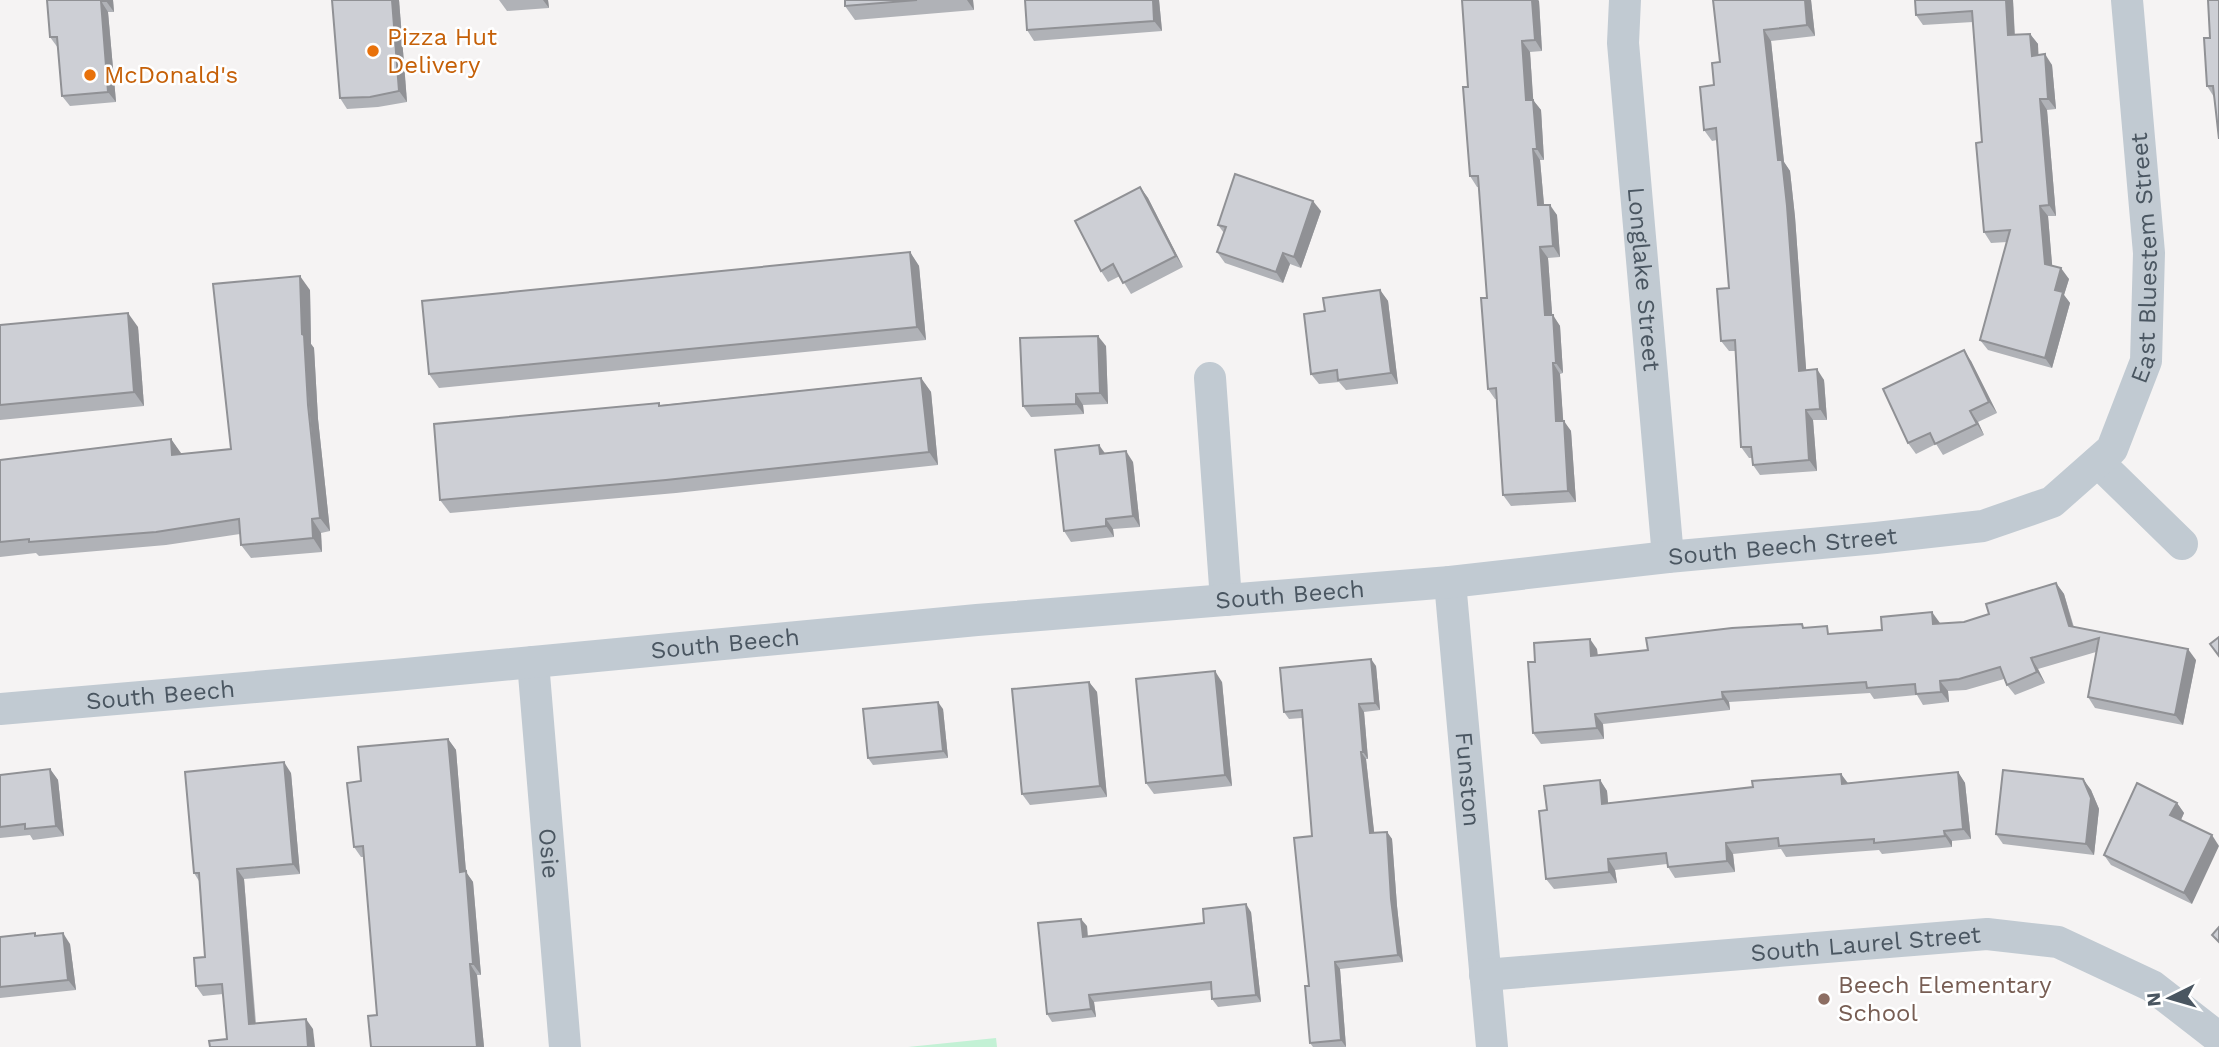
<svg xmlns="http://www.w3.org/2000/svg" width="2219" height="1047" font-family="'Work Sans',sans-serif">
  <rect width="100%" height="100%" fill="#f5f3f3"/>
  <!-- green -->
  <polygon fill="#c3f1d5" points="996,1038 997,1047 908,1047"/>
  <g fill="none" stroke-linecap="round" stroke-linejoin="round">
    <!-- minor -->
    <g stroke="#c1cad2" stroke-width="32">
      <path id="s1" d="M1625,0L1623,43L1668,557"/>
      <polyline points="1210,378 1226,600"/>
      <polyline points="2098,462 2182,544"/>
      <path id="s2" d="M1450,582L1492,1047"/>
      <path id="s3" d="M533,662L565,1047"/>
      <path id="s4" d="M0,709L395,675L977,620L1450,582L1668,557L1876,538L1983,526L2052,502L2112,449L2146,361L2149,253L2127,0"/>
      <path id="s5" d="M1485,975L1987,934L2058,942L2152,986L2219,1038"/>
    </g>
  </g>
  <!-- wall -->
  <g fill="#b0b2b7">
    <polygon points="47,0 113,0 114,12 108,12 116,102 70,106 62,96 58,48 50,37"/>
    <polygon points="332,0 399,0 407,102 378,107 347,109 340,98"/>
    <polygon points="499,0 548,0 549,8 507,11"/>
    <polygon points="845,0 973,0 974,10 855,20 845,6"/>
    <polygon points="1159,0 1162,31 1034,41 1027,30"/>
    <polygon points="1462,0 1538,0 1539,1 1542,51 1530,52 1533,100 1541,110 1544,160 1540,160 1544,205 1557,215 1560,257 1548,258 1552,315 1560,326 1563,373 1560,374 1563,421 1571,431 1576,502 1511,506 1503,495 1496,399 1495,399 1488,389 1487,298 1479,187 1477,187 1470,176 1468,87"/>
    <polygon points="1713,0 1811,0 1815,36 1771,41 1784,162 1790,171 1795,217 1806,370 1824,380 1827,420 1813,420 1817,471 1760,475 1753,465 1752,458 1749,458 1741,447 1736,351 1729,351 1721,341 1729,288 1717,140 1712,141 1704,130 1720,62"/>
    <polygon points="1915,0 2013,0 2015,35 2030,34 2038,44 2038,55 2052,65 2056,109 2047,110 2056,216 2048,216 2052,266 2069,279 2064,295 2070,303 2052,368 1988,350 1980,340 2007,242 1991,243 1984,232 1982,142 1973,22 1923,25 1916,15"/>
    <polygon points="2210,38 2214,97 2207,86"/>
    <polygon points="1140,187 1148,198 1183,267 1131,294 1120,276 1108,282 1101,271"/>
    <polygon points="1321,211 1301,268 1290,264 1283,283 1225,263 1217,252 1224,233 1218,225"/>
    <polygon points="910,252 919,266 926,340 439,388 429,374"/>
    <polygon points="310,290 311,344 314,348 318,419 330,531 321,533 322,552 251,558 241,545 240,534 166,545 39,556 36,553 0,557 0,460 171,439 181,454 231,449"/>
    <polygon points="1380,290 1388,301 1398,384 1346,390 1339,382 1319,384 1311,374 1325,311"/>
    <polygon points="0,325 138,327 144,406 0,420"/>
    <polygon points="1106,346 1108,404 1083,405 1084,414 1031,417 1023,406"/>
    <polygon points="1971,361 1997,413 1978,422 1984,435 1943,455 1936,444 1916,454 1908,443"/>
    <polygon points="921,378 931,392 938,465 676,493 450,513 440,500 661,405"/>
    <polygon points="1105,454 1133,462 1140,527 1113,529 1114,537 1071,542 1064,531"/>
    <polygon points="2056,583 2064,594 2074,627 2196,660 2183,725 2095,708 2088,697 2096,652 2038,669 2045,683 2015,695 2007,685 2004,679 1966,690 1948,691 1949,702 1923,705 1917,695 1874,699 1870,693 1729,702 1730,710 1603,724 1604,739 1541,744 1533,733 1535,662 1597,649 1598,655 1648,650 1805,628 1833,634 1940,623 1940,624 1964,622 1989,614"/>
    <polygon points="1376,666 1380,710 1364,712 1368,759 1366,759 1374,832 1387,832 1392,839 1397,906 1403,962 1340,969 1346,1047 1313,1047 1310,1043 1309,986 1312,836 1302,718 1289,719 1284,712"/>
    <polygon points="1089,682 1097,692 1107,797 1030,805 1022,794"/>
    <polygon points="1222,682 1232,786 1154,794 1146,783"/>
    <polygon points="943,709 948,758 873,765 868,758"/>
    <polygon points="448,739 456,750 466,872 473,882 481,975 477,975 484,1047 371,1047 377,1015 364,857 361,857 354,847 361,781"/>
    <polygon points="50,769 58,780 64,836 33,840 30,835 0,838 0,775"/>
    <polygon points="1958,772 1965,783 1971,839 1952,841 1952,847 1882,854 1879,850 1786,857 1781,849 1733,854 1735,872 1675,878 1668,867 1667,864 1615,870 1617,883 1554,889 1546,879 1547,810 1600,780 1607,791 1608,803 1753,787 1841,774 1848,783"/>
    <polygon points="291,773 300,874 244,879 256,1023 313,1029 227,1039 223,994 203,996 196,986 205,957 199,881 194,873"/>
    <polygon points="2083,779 2091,790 2099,809 2094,855 2003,844 1996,834"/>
    <polygon points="2177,803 2184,813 2181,820 2192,904 2111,865 2104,855"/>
    <polygon points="1251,912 1261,1002 1218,1007 1212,999 1211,990 1094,1002 1096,1017 1052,1022 1047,1014 1087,926 1088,937 1204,923"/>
    <polygon points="37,936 70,944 76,990 0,998 0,937"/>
  </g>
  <!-- shaded-wall -->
  <g fill="#909195">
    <polygon points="106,0 113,0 114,12 106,1"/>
    <polygon points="392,0 399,0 407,102 399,91"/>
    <polygon points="543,0 548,0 549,8"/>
    <polygon points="967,0 973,0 974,10"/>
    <polygon points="1153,0 1159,0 1162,31 1154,21"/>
    <polygon points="1532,0 1538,0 1539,1 1542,51 1535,40"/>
    <polygon points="1805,0 1811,0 1815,36 1807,25"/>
    <polygon points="2006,0 2013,0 2015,46 2008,35"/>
    <polygon points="101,1 108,12 116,102 108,92"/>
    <polygon points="1764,30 1771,41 1784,162 1790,171 1795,217 1807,381 1799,371"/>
    <polygon points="2030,34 2038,44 2039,66 2032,56"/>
    <polygon points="1522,41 1530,52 1534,111 1526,100"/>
    <polygon points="2045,54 2052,65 2056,109 2048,99"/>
    <polygon points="2040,99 2047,110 2056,216 2049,205"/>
    <polygon points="1533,100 1541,110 1544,160 1537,149"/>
    <polygon points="1533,149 1540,160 1545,216 1538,205"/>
    <polygon points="1140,187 1148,198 1183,267 1176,256"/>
    <polygon points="1313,201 1321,211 1301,268 1294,257"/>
    <polygon points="1550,205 1557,215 1560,257 1553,246"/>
    <polygon points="2040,206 2048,216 2053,275 2045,264"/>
    <polygon points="1540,247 1548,258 1553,326 1545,315"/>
    <polygon points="910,252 919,266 926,340 917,327"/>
    <polygon points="1283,253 1290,264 1283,283 1276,272"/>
    <polygon points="2061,268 2069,279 2064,295 2070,303 2052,368 2045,358 2055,290"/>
    <polygon points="300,276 310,290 311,344 314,348 318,419 330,531 320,518 302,334"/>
    <polygon points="1380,290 1388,301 1398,384 1391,373"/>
    <polygon points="128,313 138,327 144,406 134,392"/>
    <polygon points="1553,315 1560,326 1563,373 1556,363"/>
    <polygon points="1098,336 1106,346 1108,404 1100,393"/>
    <polygon points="1964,350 1971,361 1997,413 1989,402"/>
    <polygon points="1553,363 1560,374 1564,432 1556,421"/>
    <polygon points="1817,369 1824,380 1827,420 1820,409"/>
    <polygon points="921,378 931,392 938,465 929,452"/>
    <polygon points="1076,394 1083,405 1084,414 1076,404"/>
    <polygon points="1806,410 1813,420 1817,471 1809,460"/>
    <polygon points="1970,411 1978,422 1984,435 1977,424"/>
    <polygon points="1564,421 1571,431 1576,502 1568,491"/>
    <polygon points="171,439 181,453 182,469 172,455"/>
    <polygon points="1099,445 1107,456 1100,454"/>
    <polygon points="1126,451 1133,462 1140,527 1133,516"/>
    <polygon points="312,519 321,533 322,552 313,538"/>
    <polygon points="1106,519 1113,529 1114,537 1106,526"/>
    <polygon points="2056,583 2064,594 2076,637 2069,626"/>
    <polygon points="1932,612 1940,623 1941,635 1933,624"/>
    <polygon points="1590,639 1597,649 1598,667 1591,656"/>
    <polygon points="2188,649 2196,660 2183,725 2175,715"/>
    <polygon points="2031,658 2038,669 2045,683 2037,672"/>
    <polygon points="1371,659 1376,666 1380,710 1375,703"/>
    <polygon points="1215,671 1222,682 1232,786 1225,775"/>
    <polygon points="1940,681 1948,691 1949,702 1941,692"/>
    <polygon points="1089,682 1097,692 1107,797 1100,786"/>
    <polygon points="1722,692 1729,702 1730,710 1723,699"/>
    <polygon points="938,702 943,709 948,758 943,751"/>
    <polygon points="1359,704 1364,712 1368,759 1363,752"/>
    <polygon points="1595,714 1603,724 1604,739 1597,728"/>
    <polygon points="448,739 456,750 466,872 473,882 481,975 473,964 460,872"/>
    <polygon points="1361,752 1366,759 1375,840 1370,833"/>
    <polygon points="284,762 291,773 300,874 293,864"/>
    <polygon points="50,769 58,780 64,836 56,826"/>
    <polygon points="1958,772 1965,783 1971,839 1963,829"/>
    <polygon points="1841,774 1849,785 1842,784"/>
    <polygon points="2083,779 2091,790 2099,809 2094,855 2086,844"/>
    <polygon points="1600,780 1607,791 1609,815 1602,804"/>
    <polygon points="2177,803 2184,813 2178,826 2170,815"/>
    <polygon points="1944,831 1952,841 1952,847 1945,836"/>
    <polygon points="1387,832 1392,839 1397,906 1403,962 1398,955 1391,899"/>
    <polygon points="2212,835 2219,846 2192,904 2184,893"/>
    <polygon points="1726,843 1733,854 1735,872 1727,861"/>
    <polygon points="1608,859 1615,870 1617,883 1609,872"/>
    <polygon points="237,869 244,879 256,1034 249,1024"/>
    <polygon points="1246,904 1251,912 1261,1002 1256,995"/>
    <polygon points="1081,919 1087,926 1088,945 1083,937"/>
    <polygon points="63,933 70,944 76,990 68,980"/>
    <polygon points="1335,962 1340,969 1346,1047 1341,1040"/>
    <polygon points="470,964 477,975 484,1047 477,1047"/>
    <polygon points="1089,995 1094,1002 1096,1017 1091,1009"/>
    <polygon points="306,1019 313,1029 315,1047 308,1047"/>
  </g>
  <!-- building -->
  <g fill="#cdcfd5" stroke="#909195" stroke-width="2">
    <polygon points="47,0 106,0 106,1 101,1 108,92 62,96 57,37 50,37"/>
    <polygon points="332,0 392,0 399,91 370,97 340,98"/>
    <polygon points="845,0 917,0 845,6"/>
    <polygon points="1025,0 1153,0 1154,21 1027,30"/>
    <polygon points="1462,0 1532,0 1535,40 1522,41 1526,100 1533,100 1537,149 1533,149 1538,205 1550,205 1553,246 1540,247 1545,315 1553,315 1556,363 1553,363 1556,421 1564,421 1568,491 1503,495 1496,388 1488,389 1481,298 1487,298 1478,176 1470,176 1463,87 1468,87"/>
    <polygon points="1713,0 1805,0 1807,25 1764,30 1778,160 1782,160 1787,206 1799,371 1817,369 1820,409 1806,410 1809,460 1753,465 1751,447 1741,447 1735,340 1721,341 1717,289 1729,288 1716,128 1704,130 1700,87 1714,85 1712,63 1720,62"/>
    <polygon points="1915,0 2006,0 2008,35 2030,34 2032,56 2045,54 2048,99 2040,99 2049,205 2040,206 2045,264 2061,268 2055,290 2063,292 2045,358 1980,340 2010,230 1984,232 1976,143 1982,142 1972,11 1916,15"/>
    <polygon points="2208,0 2219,0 2219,139 2213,86 2207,86 2204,38 2210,38"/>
    <polygon points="1235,174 1313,201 1294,257 1283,253 1276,272 1217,252 1226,227 1218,225"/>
    <polygon points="1140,187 1176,256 1123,283 1113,264 1101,271 1075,221"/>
    <polygon points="910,252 917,327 429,374 422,301"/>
    <polygon points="300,276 302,334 304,335 308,405 320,518 312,519 313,538 241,545 239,519 156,532 29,542 29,539 0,542 0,460 171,439 172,455 231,449 213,284"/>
    <polygon points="1380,290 1391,373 1338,380 1337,370 1311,374 1304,314 1325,311 1323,298"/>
    <polygon points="128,313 134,392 0,405 0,325"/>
    <polygon points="1098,336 1100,393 1076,394 1076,404 1023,406 1020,338"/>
    <polygon points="1964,350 1989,402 1970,411 1977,424 1935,444 1930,433 1908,443 1883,389"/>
    <polygon points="921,378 929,452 666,480 440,500 434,424 659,403 659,406"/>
    <polygon points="1099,445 1100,454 1126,451 1133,516 1106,519 1106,526 1064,531 1055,450"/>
    <polygon points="2056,583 2069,626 2188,649 2175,715 2088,697 2099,638 2031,658 2037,672 2007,685 2000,667 1959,679 1940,681 1941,692 1916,694 1915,684 1867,688 1866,682 1722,692 1723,699 1595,714 1597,728 1533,733 1528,662 1535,662 1534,643 1590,639 1591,656 1648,650 1646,638 1732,628 1802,624 1803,628 1827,626 1828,634 1882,630 1881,617 1932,612 1933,624 1964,622 1989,614 1986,604"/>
    <polygon points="2219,637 2219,656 2210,644"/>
    <polygon points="1371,659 1375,703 1359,704 1363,752 1361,752 1370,833 1387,832 1391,899 1398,955 1335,962 1341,1040 1310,1043 1305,986 1309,986 1294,838 1312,836 1302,710 1284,712 1280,668"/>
    <polygon points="1215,671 1225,775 1146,783 1136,679"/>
    <polygon points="1089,682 1100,786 1022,794 1012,689"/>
    <polygon points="938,702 943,751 868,758 863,709"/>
    <polygon points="448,739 460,872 466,871 473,964 470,964 477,1047 371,1047 368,1016 377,1015 363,846 354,847 347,783 361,781 358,747"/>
    <polygon points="284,762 293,864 237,869 249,1024 306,1019 308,1047 210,1047 209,1041 227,1039 222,984 196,986 194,958 205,957 199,873 194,873 185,772"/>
    <polygon points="50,769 56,826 25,829 25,824 0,827 0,775"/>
    <polygon points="2003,770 2083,779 2091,798 2086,844 1996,834"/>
    <polygon points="1958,772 1963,829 1944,831 1945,836 1874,843 1874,839 1779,846 1778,838 1726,843 1727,861 1668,867 1666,853 1608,859 1609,872 1546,879 1539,811 1547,810 1544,786 1600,780 1602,804 1753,787 1752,781 1841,774 1842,784"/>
    <polygon points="2137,783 2177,803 2170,815 2212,835 2184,893 2104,855"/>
    <polygon points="1246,904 1256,995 1212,999 1211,982 1089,995 1091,1009 1047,1014 1038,923 1081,919 1083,937 1204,923 1203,909"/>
    <polygon points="2219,927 2219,942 2212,935"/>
    <polygon points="35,933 35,936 63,933 68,980 0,987 0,937"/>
  </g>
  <!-- markers -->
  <g fill="#e8710a" stroke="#fff" stroke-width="2.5">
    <circle cx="373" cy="51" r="7"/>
    <circle cx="90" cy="75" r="7"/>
  </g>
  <circle fill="#8d6e63" stroke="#fff" stroke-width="2.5" cx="1824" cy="999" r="7"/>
  <g text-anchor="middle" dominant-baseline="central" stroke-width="5" stroke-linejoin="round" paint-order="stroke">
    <!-- food labels -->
    <g font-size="24" fill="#c56008" stroke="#fff" text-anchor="start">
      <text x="387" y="37">Pizza Hut<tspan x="387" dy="28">Delivery</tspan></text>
      <text x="104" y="75">McDonald's</text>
    </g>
    <!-- street labels -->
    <g font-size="24" fill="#4a5661" stroke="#fff">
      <text stroke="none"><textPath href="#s4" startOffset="2342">East Bluestem Street</textPath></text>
      <text stroke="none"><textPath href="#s1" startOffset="280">Longlake Street</textPath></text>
      <text stroke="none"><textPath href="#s4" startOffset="1790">South Beech Street</textPath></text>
      <text stroke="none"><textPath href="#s4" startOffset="1295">South Beech</textPath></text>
      <text stroke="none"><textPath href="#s4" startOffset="728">South Beech</textPath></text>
      <text stroke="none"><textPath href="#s4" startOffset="161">South Beech</textPath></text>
      <text stroke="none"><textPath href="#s2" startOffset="198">Funston</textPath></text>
      <text stroke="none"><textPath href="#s3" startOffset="192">Osie</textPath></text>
      <text stroke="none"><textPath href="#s5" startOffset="382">South Laurel Street</textPath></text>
    </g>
    <!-- education labels -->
    <g font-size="24" fill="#785e54" stroke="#fff" text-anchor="start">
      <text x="1838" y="985">Beech Elementary<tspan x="1838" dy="28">School</tspan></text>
    </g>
  </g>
  <!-- north arrow -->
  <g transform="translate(2170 998) rotate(265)" stroke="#ffffff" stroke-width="5" paint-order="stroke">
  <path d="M0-5L12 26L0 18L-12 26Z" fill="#4a5661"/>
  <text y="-10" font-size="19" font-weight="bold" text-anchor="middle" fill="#4a5661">N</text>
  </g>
</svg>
